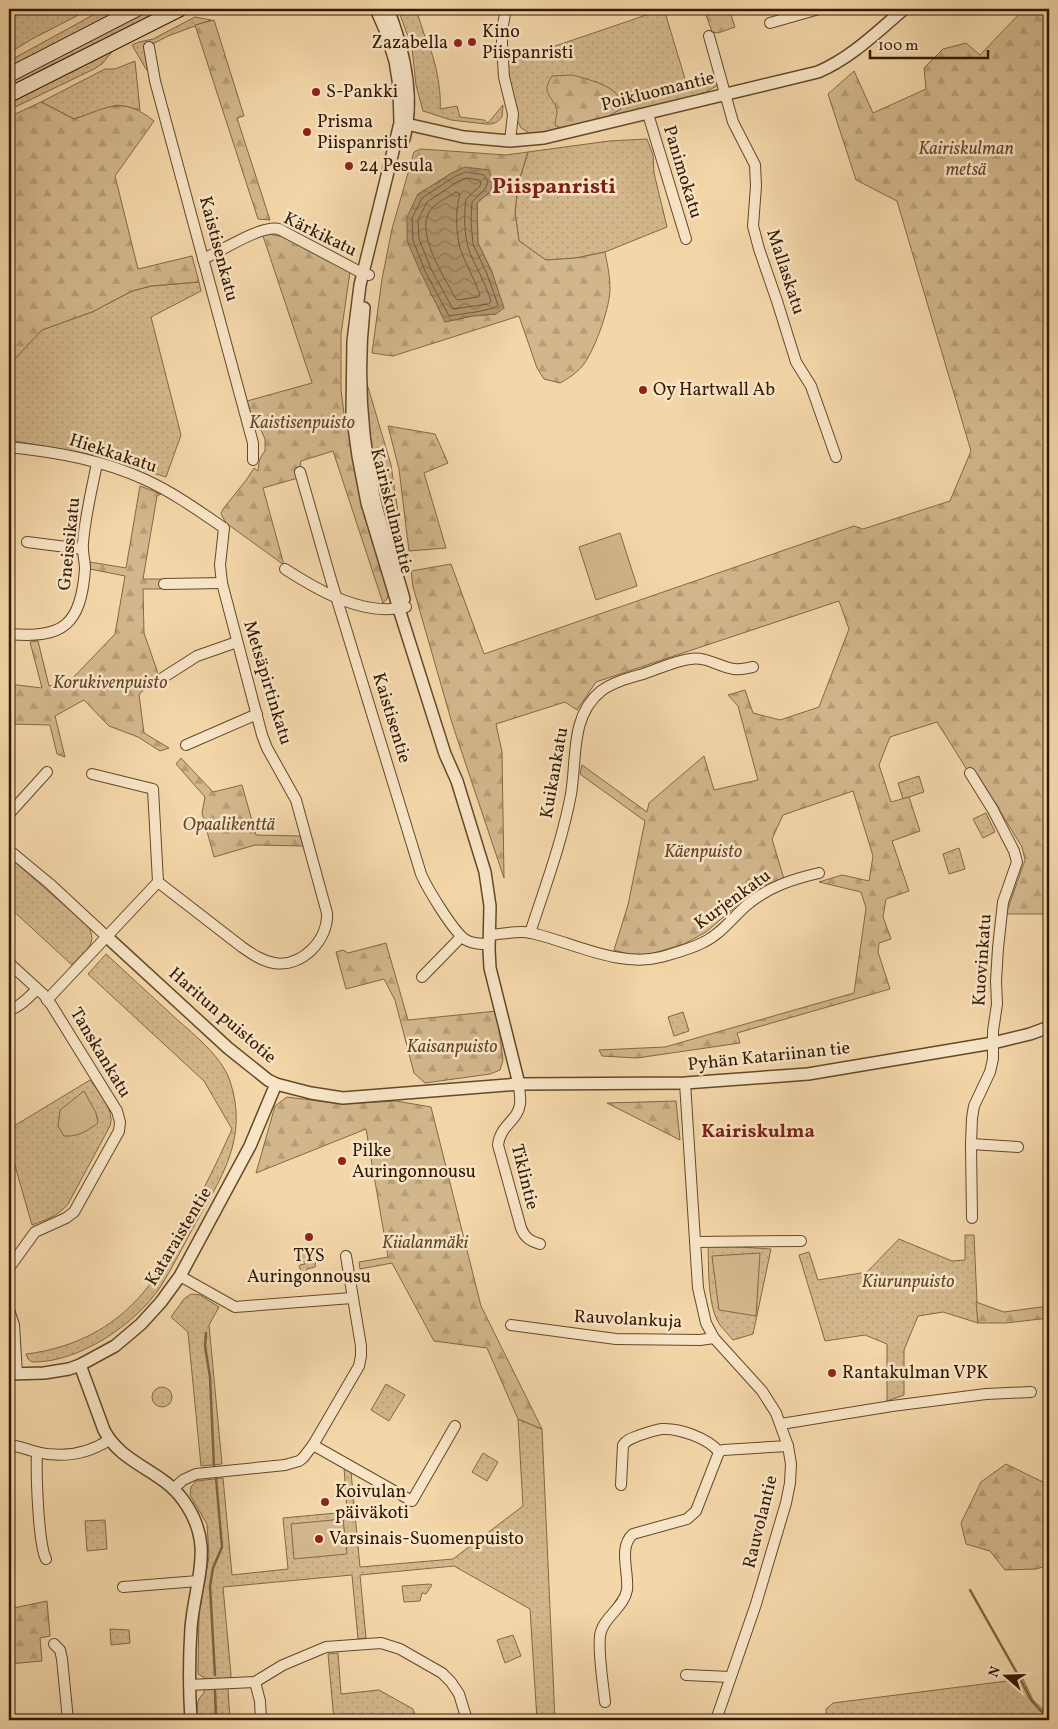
<svg xmlns="http://www.w3.org/2000/svg" width="1058" height="1729" font-family="Vollkorn,serif">
  <defs>
    <pattern id="green-dots" width="8" height="8" patternUnits="userSpaceOnUse" patternTransform="scale(1.25)"><rect width="8" height="8" fill="#d3b78c"/><path d="M2 2h.1M6 6h.1" fill="none" stroke="#b69d77" stroke-width="1.8" stroke-linecap="round"/></pattern>
    <pattern id="forest-firs" width="22" height="20" patternUnits="userSpaceOnUse" patternTransform="scale(1.25)"><rect width="22" height="20" fill="#d3b78c"/><path d="M5 1l3.5 6h-7zM16 11l3.5 6h-7z" fill="#b69d77"/></pattern>
    <pattern id="water-waves" width="16" height="10" patternUnits="userSpaceOnUse" patternTransform="scale(1.25)"><rect width="16" height="10" fill="#b29670"/><path d="M0 5q4-4 8 0t8 0" fill="none" stroke="#917a5a"/></pattern>
  </defs>
  <rect width="100%" height="100%" fill="#f4d7a9"/>
  <filter id="stains"><feTurbulence type="fractalNoise" baseFrequency=".004" numOctaves="4"/><feColorMatrix values="0 0 0 0 .2 0 0 0 0 .09 0 0 0 0 .02 0 0 0 .5 -.17"/></filter>
  <radialGradient id="worn" r=".72"><stop offset=".6" stop-color="#630" stop-opacity="0"/><stop offset="1" stop-color="#630" stop-opacity=".3"/></radialGradient>
  <!-- green -->
  <g fill="url(#green-dots)" stroke="#836846">
    <polygon points="9,9 48,9 49,14 60,9 90,9 32,39 9,53"/>
    <polygon points="104,9 108,9 111,14 9,69 9,61"/>
    <polygon points="147,9 167,9 43,69 9,89 9,81"/>
    <polygon points="398,9 416,9 425,37 410,42"/>
    <polygon points="664,9 686,82 712,76 716,77 717,86 707,91 706,96 596,123 619,98 613,91 595,81 557,111 564,130 531,134 521,128 516,117 510,83 507,60 510,54 512,53 514,60"/>
    <polygon points="195,17 211,20 168,36 147,47 153,77 146,69 132,45 139,42 153,39"/>
    <path d="M424,42H427C435,55 442,94 440,109L457,106L460,117L484,120L488,123L503,105L502,117C498,122 493,125 486,124L451,120L423,111L416,85L412,48L413,46Z"/>
    <polygon points="115,48 102,64 94,69 9,110 9,101"/>
    <polygon points="135,61 140,110 117,105 74,119 41,102 105,69 115,69"/>
    <polygon points="647,139 653,155 654,173 667,227 605,252 576,258 546,260 519,241 515,212 518,184 528,152 609,141"/>
    <polygon points="199,282 201,291 151,317 181,435 166,477 94,455 9,440 9,365 41,330 92,312 132,291 151,286"/>
    <polygon points="368,387 391,465 404,553 397,552 393,548 383,514 369,447 364,388"/>
    <polygon points="919,776 924,792 903,799 898,783"/>
    <polygon points="986,813 995,832 983,838 973,819"/>
    <polygon points="959,848 965,869 949,874 943,854"/>
    <path d="M9,857L88,926C99,945 84,951 72,965L9,907Z"/>
    <path d="M106,954C128,974 149,994 170,1013C191,1033 220,1053 230,1081C249,1139 221,1178 194,1226C183,1246 173,1267 161,1286C136,1324 79,1363 32,1362L28,1359L26,1354C76,1348 120,1325 150,1284C162,1267 172,1247 182,1228C201,1195 217,1163 232,1129L204,1081L88,974Z"/>
    <polygon points="683,1012 689,1031 674,1036 668,1017"/>
    <path d="M90,1080C99,1093 115,1110 110,1126L68,1204C58,1216 46,1220 32,1225L9,1145V1129Z"/>
    <polygon points="965,1235 974,1235 978,1323 943,1312 918,1316 904,1350 904,1395 887,1401 887,1344 865,1335 825,1341 799,1255 809,1252 818,1280 867,1272 899,1239 952,1261 965,1260"/>
    <path d="M708,1245L771,1249L753,1334L733,1340C729,1335 724,1330 720,1325C707,1306 709,1268 708,1245Z"/>
    <polygon points="307,1248 312,1251 318,1250 320,1253 316,1258 315,1267 307,1269 306,1272 303,1273 299,1267 300,1265 305,1264 305,1262 300,1262 299,1254"/>
    <polygon points="191,1294 200,1295 219,1307 209,1325 222,1464 201,1466 188,1332 171,1317 184,1299"/>
    <polygon points="386,1384 405,1395 389,1421 371,1410"/>
    <circle cx="162" cy="1397" r="10"/>
    <path d="M518,1419L542,1429L555,1720H537L530,1609L454,1566L360,1575L366,1638L358,1639L352,1575L223,1587L231,1675L228,1690L230,1720H197C197,1709 195,1701 204,1693L205,1678L198,1674V1669L199,1614L209,1556L207,1524L190,1495L191,1487L196,1481L223,1478L232,1575L288,1569L283,1518L347,1512L344,1467L351,1472L360,1567L453,1559L523,1506Z"/>
    <polygon points="483,1453 498,1462 487,1481 472,1472"/>
    <polygon points="105,1520 107,1549 87,1551 85,1521"/>
    <polygon points="430,1584 432,1585 426,1594 422,1593 420,1601 404,1602 402,1586"/>
    <polygon points="110,1629 129,1630 130,1643 111,1645"/>
    <polygon points="513,1635 521,1656 505,1663 497,1640"/>
    <polygon points="338,1653 341,1694 379,1690 413,1709 417,1720 334,1720 328,1654"/>
    <polygon points="1023,1679 1033,1700 1049,1715 1049,1720 827,1720 826,1709 833,1703"/>
  </g>
  <!-- forest -->
  <g fill="url(#forest-firs)" stroke="#836846" fill-rule="evenodd">
    <polygon points="704,9 729,9 735,27 718,33 712,32"/>
    <polygon points="1024,9 1049,9 1049,133 1045,143 1049,145 1049,958 1047,914 1006,914 1025,860 1022,847 978,775 971,776 937,722 890,737 879,765 891,802 909,797 920,831 892,841 909,891 886,899 883,917 891,939 879,943 878,952 890,989 737,1033 740,1043 637,1058 602,1056 599,1050 665,1047 854,993 866,908 861,892 819,882 842,875 869,881 873,856 853,791 783,815 772,839 784,879 760,886 706,932 684,944 654,953 643,955 632,955 614,950 628,905 645,821 580,774 582,765 647,812 649,803 704,756 714,790 758,780 738,706 728,695 745,690 753,713 780,720 819,707 849,629 839,601 596,682 577,710 565,702 496,724 502,752 504,878 452,723 413,587 411,571 451,564 484,654 854,526 863,529 950,501 971,451 897,201 856,180 828,94 854,71 873,113 926,89 924,68 943,49 966,43 980,55"/>
    <polygon points="214,20 244,116 237,118 270,220 258,219 195,25"/>
    <path d="M572,75C586,79 611,84 619,97C620,101 620,106 621,109L596,123L564,130L555,125C555,121 557,115 557,112C555,96 539,95 552,76Z"/>
    <path d="M41,102L74,119C108,108 122,95 154,121L115,176L138,269L192,256L199,282L151,286L132,291L92,312L42,330L9,365V117Z"/>
    <path d="M421,149L506,155L528,152L518,184L515,212L519,241L546,260L576,258L605,252C607,263 610,275 610,287C611,305 595,349 584,364C578,372 569,378 560,383L544,379L537,368L519,316L393,356L372,353L382,279L392,229L414,152ZM488,170L493,183L489,192L477,203L478,243L492,272L496,314L472,316L445,322L439,308L436,183L452,173Z"/>
    <path d="M269,234L284,237L350,272L341,334V390L346,429L350,430L365,516L389,593L387,599L383,603L333,451L301,461L298,478L263,488L284,565L226,523L221,514L223,509L247,479L254,468L258,471C259,462 259,458 265,451V439L261,430L254,428L247,401L312,383L263,236Z"/>
    <polygon points="388,426 435,434 448,463 424,473 446,548 409,551 399,469"/>
    <polygon points="140,486 161,494 157,496 143,579 161,579 161,589 143,589 144,633 161,682 146,687 139,695 144,733 169,748 160,751 138,737 109,726 84,700 55,716 65,757 57,754 50,725 9,724 9,684 42,688 30,642 38,641 49,686 70,681 115,634 125,576 90,569 90,562 126,568"/>
    <polygon points="181,758 213,792 242,785 256,835 300,836 303,846 255,845 214,857 202,813 205,797 176,764"/>
    <polygon points="386,943 408,1020 497,1011 503,1060 500,1070 490,1074 425,1083 414,1073 395,1000 384,979 346,989 336,952 343,950 348,953"/>
    <polygon points="287,1097 342,1104 396,1101 431,1107 481,1306 542,1429 518,1419 487,1348 434,1341 392,1263 360,1269 359,1262 388,1257 366,1129 256,1173 275,1106"/>
    <polygon points="676,1101 680,1140 607,1103"/>
    <polygon points="976,1302 1004,1312 1049,1306 1049,1318 1006,1323 978,1323"/>
    <polygon points="1006,1464 1049,1485 1049,1565 1036,1569 1005,1570 990,1551 966,1544 961,1523 981,1482"/>
    <polygon points="47,1601 50,1636 40,1638 42,1661 9,1664 9,1609"/>
  </g>
  <!-- pitch -->
  <g fill="#d3b78c" stroke="#836846">
    <polygon points="620,533 637,586 596,600 579,547"/>
    <path d="M84,1091L96,1113L98,1123C87,1131 78,1137 64,1136L58,1126L60,1110Z"/>
    <polygon points="760,1253 756,1316 719,1310 712,1256"/>
    <polygon points="343,1519 347,1554 294,1559 291,1524"/>
  </g>
  <!-- water -->
  <polygon fill="url(#water-waves)" stroke="#7f6443" points="465,167 489,170 493,182 490,192 477,203 478,243 492,272 504,308 496,314 472,316 445,322 421,273 407,241 407,217 418,194 452,173"/>
  <g fill="none" stroke-linecap="round" stroke-linejoin="round">
    <!-- shore -->
    <g stroke="#725838" stroke-width="1">
      <path d="M466,172L484,175L488,182L485,189L472,202L471,222L473,244L487,274L498,305C493,311 459,314 449,316L425,271L413,240L412,218L422,198L454,177Z"/>
      <path d="M467,178L479,180L481,182L480,186L466,199C464,213 464,233 468,247C474,266 486,282 491,302L488,304L453,309L431,269L419,239L418,220L427,202L457,182Z"/>
      <path d="M456,192L460,194C455,209 456,233 460,248C465,264 475,279 480,295L478,297L458,300L456,299C445,278 411,228 433,207C439,201 449,197 456,192Z"/>
    </g>
    <!-- stream -->
    <g stroke="#7f6443" stroke-width="2.5">
      <polyline points="206,1333 205,1346 210,1377 214,1466"/>
      <polyline points="970,1590 1018,1675 1031,1700 1041,1711 1049,1716"/>
      <polyline points="215,1675 210,1586 213,1568 222,1547 216,1478"/>
      <polyline points="215,1691 216,1720"/>
    </g>
    <defs>
      <g id="minor">
        <polyline points="506,9 502,30 502,45 504,77 513,114 510,141"/>
        <polyline points="770,23 819,9"/>
        <polyline points="709,36 733,122 755,165 756,186 753,226 759,249 777,301 796,362 811,386 836,457"/>
        <polyline points="149,47 155,81 253,443 253,460"/>
        <polyline points="648,114 686,239"/>
        <path d="M203,259C222,251 260,225 279,229L362,273L369,275"/>
        <path d="M9,447C56,452 103,460 146,480C174,493 199,511 224,528L220,565L222,583L262,735L267,748L296,800L327,913C329,939 302,968 274,963C262,961 252,954 242,947L158,882"/>
        <path d="M300,472L331,580L421,874C427,888 454,933 466,940C473,944 481,944 489,944"/>
        <polyline points="27,542 82,549"/>
        <path d="M285,569C319,591 364,617 406,607"/>
        <polyline points="164,584 222,583"/>
        <path d="M9,634C63,639 81,625 85,569C85,560 82,552 83,543C85,516 92,489 97,463"/>
        <polyline points="164,677 197,656 237,642"/>
        <polyline points="186,745 257,714"/>
        <polyline points="970,773 993,810 1014,851 1017,862 1003,902 998,948 996,981 997,1004 993,1031 993,1059 990,1072 974,1106 972,1118 971,1144 972,1218"/>
        <polyline points="9,814 47,772"/>
        <polyline points="9,850 50,884 106,936"/>
        <path d="M530,933C545,887 562,842 571,794C577,759 570,716 601,691C613,682 629,678 643,674C658,669 675,661 690,659C706,656 719,667 734,669C741,670 746,668 753,667"/>
        <path d="M490,935C503,934 519,930 531,933C572,942 619,968 661,957C675,953 691,949 704,942C721,934 733,917 747,905C768,887 793,879 819,873"/>
        <polyline points="9,963 44,995 52,1006 117,1111 120,1122 119,1131 74,1212 66,1218 35,1232 9,1268"/>
        <polyline points="422,977 461,937"/>
        <polyline points="47,1000 158,882 153,789 92,774"/>
        <path d="M9,1010C20,1007 29,997 37,989"/>
        <polyline points="685,1083 698,1288 706,1323 714,1338 762,1391 776,1413 788,1446 791,1464 790,1483 786,1503 756,1604 716,1720"/>
        <path d="M519,1084C519,1091 521,1098 520,1104C518,1121 500,1125 498,1145L521,1228C525,1238 530,1241 540,1244"/>
        <polyline points="971,1144 1018,1147"/>
        <polyline points="695,1242 801,1241"/>
        <polyline points="180,1276 235,1307 352,1298"/>
        <polyline points="9,1310 14,1325 17,1374"/>
        <polyline points="511,1325 616,1339 700,1340 714,1338"/>
        <polyline points="781,1424 892,1406 986,1394 1031,1392"/>
        <path d="M9,1445C18,1446 27,1449 36,1452C62,1458 86,1455 109,1440"/>
        <polyline points="313,1445 412,1501 455,1426"/>
        <path d="M37,1452C36,1472 38,1543 46,1559"/>
        <path d="M621,1485L623,1445C627,1439 633,1438 640,1435C647,1433 654,1430 662,1429C679,1428 708,1438 719,1452"/>
        <polyline points="173,1489 183,1480 196,1474 285,1465 299,1461 303,1458 313,1445 359,1366 361,1356 361,1346 346,1256"/>
        <polyline points="123,1587 198,1581"/>
        <polyline points="54,1644 60,1650 62,1659 68,1720"/>
        <polyline points="686,1675 730,1677"/>
        <polyline points="255,1682 260,1701 261,1720"/>
        <polyline points="189,1685 255,1682 283,1665 326,1647 381,1643 400,1649 442,1673 451,1682 459,1694 467,1720"/>
        <path d="M605,1702C603,1683 598,1653 600,1636C602,1618 624,1608 627,1590C629,1572 618,1547 633,1534L687,1519L696,1511L719,1452L723,1450L788,1446"/>
      </g>
      <g id="tertiary">
        <polyline points="376,9 386,32 395,61 399,86 400,123 360,285 353,341 352,413 358,456 367,503 399,609 445,754 457,781 485,872 490,906 489,950 490,968 519,1084"/>
        <path d="M388,9C404,50 415,96 404,139"/>
        <path d="M402,123L464,137L510,141L544,138L818,72C851,58 877,32 904,9"/>
        <path d="M364,308C357,372 361,438 375,501C383,534 395,566 404,599"/>
        <polyline points="106,936 228,1048 268,1080 276,1084 311,1093 343,1098 519,1084 685,1083 808,1074 993,1043 1030,1034 1049,1027"/>
        <path d="M80,1365L104,1430C121,1464 162,1470 183,1500C216,1545 195,1579 191,1628C189,1659 189,1689 191,1720"/>
        <polyline points="9,1374 44,1373 69,1369 80,1365 115,1346 141,1324 161,1302 180,1276 250,1146 276,1084"/>
      </g>
      <g id="secondary">
        <polyline points="9,75 137,9"/>
        <polyline points="9,95 180,9"/>
      </g>
    </defs>
    <!-- minor casing -->
    <use href="#minor" stroke="#63482a" stroke-width="12"/>
    <!-- tertiary casing -->
    <use href="#tertiary" stroke="#63482a" stroke-width="14"/>
    <!-- secondary casing -->
    <use href="#secondary" stroke="#331900" stroke-width="16"/>
    <!-- minor -->
    <use href="#minor" stroke="#f8e5c7" stroke-width="10"/>
    <!-- tertiary -->
    <use href="#tertiary" stroke="#f8e5c7" stroke-width="11"/>
    <!-- secondary -->
    <use href="#secondary" stroke="#f8e5c7" stroke-width="14"/>
  </g>
  <!-- markers -->
  <g fill="#8f2418" stroke="#f8e5c7" stroke-width="2">
    <circle cx="472" cy="42" r="5"/>
    <circle cx="458" cy="43" r="5"/>
    <circle cx="316" cy="92" r="5"/>
    <circle cx="307" cy="132" r="5"/>
    <circle cx="349" cy="166" r="5"/>
    <circle cx="643" cy="390" r="5"/>
    <circle cx="342" cy="1161" r="5"/>
    <circle cx="309" cy="1237" r="5"/>
    <circle cx="832" cy="1373" r="5"/>
    <circle cx="325" cy="1502" r="5"/>
    <circle cx="319" cy="1539" r="5"/>
  </g>
  <g text-anchor="middle" dominant-baseline="central" stroke-width="5" stroke-linejoin="round" paint-order="stroke">
    <!-- poi labels -->
    <g font-size="18" fill="#331900" stroke="#f8e5c7" text-anchor="start">
      <text x="482" y="32">Kino<tspan x="482" dy="21">Piispanristi</tspan></text>
      <text x="448" y="43" text-anchor="end">Zazabella</text>
      <text x="326" y="92">S-Pankki</text>
      <text x="317" y="122">Prisma<tspan x="317" dy="21">Piispanristi</tspan></text>
      <text x="359" y="166">24 Pesula</text>
      <text x="653" y="390">Oy Hartwall Ab</text>
      <text x="352" y="1151">Pilke<tspan x="352" dy="21">Auringonnousu</tspan></text>
      <text x="309" y="1256" text-anchor="middle">TYS<tspan x="309" dy="21">Auringonnousu</tspan></text>
      <text x="842" y="1373">Rantakulman VPK</text>
      <text x="335" y="1492">Koivulan<tspan x="335" dy="21">päiväkoti</tspan></text>
      <text x="329" y="1539">Varsinais-Suomenpuisto</text>
    </g>
    <!-- street labels -->
    <g font-size="18" fill="#331900" stroke="#f8e5c7">
      <text transform="translate(658 92) rotate(-14)">Poikluomantie</text>
      <text transform="translate(682 172) rotate(73)">Panimokatu</text>
      <text transform="translate(320 235) rotate(26)">Kärkikatu</text>
      <text transform="translate(218 249) rotate(75)">Kaistisenkatu</text>
      <text transform="translate(785 272) rotate(72)">Mallaskatu</text>
      <text transform="translate(113 454) rotate(18)">Hiekkakatu</text>
      <text transform="translate(391 511) rotate(76)">Kairiskulmantie</text>
      <text transform="translate(70 544) rotate(-84)">Gneissikatu</text>
      <text transform="translate(267 683) rotate(73)">Metsäpirtinkatu</text>
      <text transform="translate(391 718) rotate(73)">Kaistisentie</text>
      <text transform="translate(555 773) rotate(-80)">Kuikankatu</text>
      <text transform="translate(733 900) rotate(-36)">Kurjenkatu</text>
      <text transform="translate(983 960) rotate(-86)">Kuovinkatu</text>
      <text transform="translate(222 1016) rotate(41)">Haritun puistotie</text>
      <text transform="translate(100 1053) rotate(59)">Tanskankatu</text>
      <text transform="translate(769 1057) rotate(-6)">Pyhän Katariinan tie</text>
      <text transform="translate(524 1177) rotate(76)">Tiklintie</text>
      <text transform="translate(179 1237) rotate(-59)">Kataraistentie</text>
      <text transform="translate(628 1320) rotate(3)">Rauvolankuja</text>
      <text transform="translate(761 1522) rotate(-76)">Rauvolantie</text>
    </g>
    <!-- park labels -->
    <g font-size="18" font-style="italic" fill="#63482a" stroke="#f8e5c7">
      <text x="966" y="149">Kairiskulman<tspan x="966" dy="21">metsä</tspan></text>
      <text x="302" y="423">Kaistisenpuisto</text>
      <text x="110" y="683">Korukivenpuisto</text>
      <text x="229" y="825">Opaalikenttä</text>
      <text x="703" y="852">Käenpuisto</text>
      <text x="452" y="1047">Kaisanpuisto</text>
      <text x="425" y="1243">Kiialanmäki</text>
      <text x="908" y="1282">Kiurunpuisto</text>
    </g>
    <!-- neighbourhood labels -->
    <g font-size="19" font-weight="bold" fill="#7a1f14" stroke="#f8e5c7">
      <text x="758" y="1132">Kairiskulma</text>
    </g>
    <!-- district labels -->
    <g font-size="22" font-weight="bold" fill="#7a1f14" stroke="#f8e5c7">
      <text x="554" y="187">Piispanristi</text>
    </g>
  </g>
  <!-- margin -->
  <rect width="1058" height="1729" fill="none" stroke="#f4d7a9" stroke-width="30"/>
  <rect x="10" y="10" width="1038" height="1709" fill="none" stroke="#331900" stroke-width="2.5"/>
  <rect x="15" y="15" width="1028" height="1699" fill="none" stroke="#331900"/>
  <!-- north arrow -->
  <g transform="translate(1006 1676) rotate(290)" stroke="#f8e5c7" stroke-width="4" paint-order="stroke">
  <path d="M0-4L9 19L0 12L-9 19Z" fill="#331900"/>
  <text y="-8" font-size="14" font-weight="bold" text-anchor="middle" fill="#331900">N</text>
  </g>
  <!-- scale -->
  <path d="M870 50v8h118v-8" fill="none" stroke="#331900" stroke-width="2.5"/>
  <text x="878" y="50" font-size="15" fill="#331900" stroke="#f8e5c7" stroke-width="4" paint-order="stroke">100 m</text>
  <rect width="100%" height="100%" filter="url(#stains)"/>
  <rect width="100%" height="100%" fill="url(#worn)"/>
</svg>
